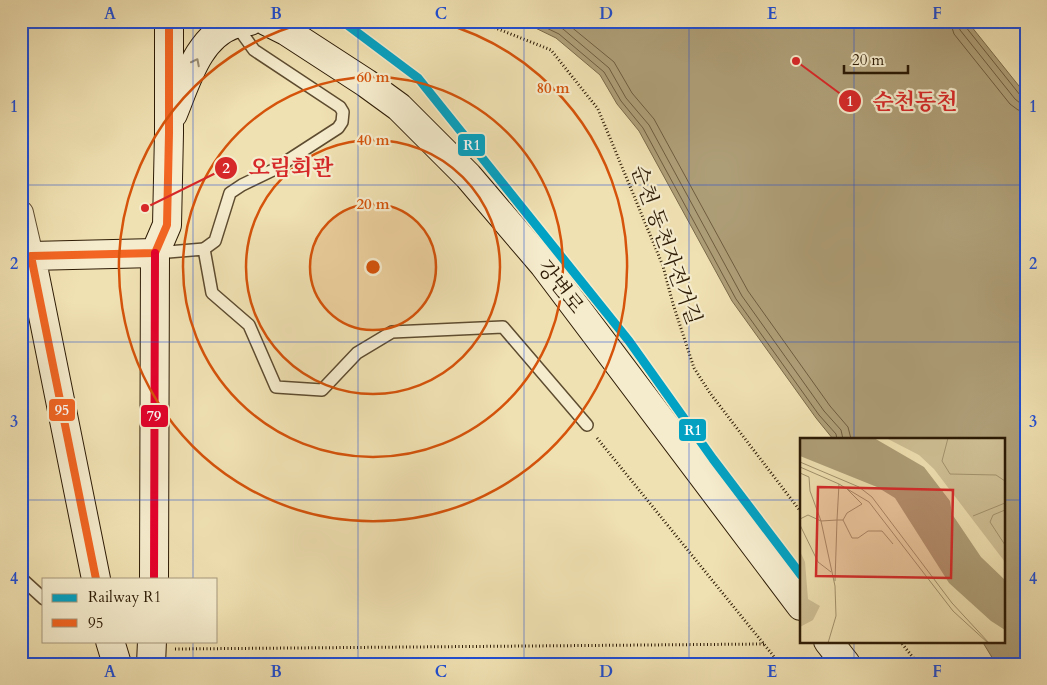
<svg xmlns="http://www.w3.org/2000/svg" width="1047" height="685" font-family="Cardo,'Noto Serif KR',serif">
  <rect width="100%" height="100%" fill="#f0e1b2"/>
  <filter id="stains"><feTurbulence type="fractalNoise" baseFrequency=".004" numOctaves="4"/><feColorMatrix values="0 0 0 0 .2 0 0 0 0 .09 0 0 0 0 .02 0 0 0 .5 -.17"/></filter>
  <radialGradient id="worn" r=".72"><stop offset=".6" stop-color="#630" stop-opacity="0"/><stop offset="1" stop-color="#630" stop-opacity=".3"/></radialGradient>
  <!-- water -->
  <polygon fill="#ae9e77" stroke="#7a6a49" points="521,21 967,21 1023,91 1026,104 1026,664 996,664 982,641 1003,641 1003,439 833,439 816,418 732,301 639,131 617,104 600,75 556,38"/>
  <g fill="none" stroke-linecap="round" stroke-linejoin="round">
    <!-- shore -->
    <g stroke="#6e5c3e" stroke-width="1">
      <polyline points="532,21 559,34 604,72 621,101 643,128 736,299 819,415 836,434 837,439"/>
      <polyline points="547,21 563,29 609,68 626,98 649,125 742,296 824,411 841,430 843,439"/>
      <polyline points="564,21 614,62 632,93 654,119 748,291 830,406 848,427 851,439"/>
      <polyline points="950,21 954,34 1010,104 1018,110 1026,111"/>
      <polyline points="958,21 960,30 1015,99 1020,103 1026,103"/>
      <polyline points="964,21 965,26 1020,95 1026,97"/>
    </g>
    <defs>
      <g id="lane">
        <polyline points="204,249 215,241 230,193 242,185 273,170 338,128 342,122 343,112 340,107 254,50 236,25"/>
        <polyline points="156,253 204,249 212,293 249,325 276,387 322,390 357,353 392,332 503,327 587,425"/>
        <polyline points="21,578 44,599"/>
      </g>
      <polyline id="street" points="21,213 31,256"/>
      <g id="secondary">
        <polyline points="266,21 286,31 366,83 399,107 468,176 544,265 801,606"/>
        <path d="M173,114C186,83 198,36 235,24C240,22 245,22 250,21"/>
        <polyline points="96,579 31,256 155,253 167,225 169,133 169,21"/>
        <polyline points="154,579 155,253"/>
        <polyline points="110,641 117,664"/>
        <polyline points="828,641 846,664"/>
        <polyline points="151,664 152,641"/>
      </g>
    </defs>
    <!-- lane casing -->
    <use href="#lane" stroke="#5e4c30" stroke-width="14"/>
    <!-- street casing -->
    <use href="#street" stroke="#5e4c30" stroke-width="26"/>
    <!-- secondary casing -->
    <use href="#secondary" stroke="#2d1b05" stroke-width="30"/>
    <!-- path -->
    <g stroke="#2d1b05" stroke-width="3" stroke-dasharray="1 2.5" stroke-linecap="butt">
      <polyline points="478,21 551,50 598,109 663,266 673,304 694,368 710,393 801,512"/>
      <polyline points="597,438 780,664"/>
      <polyline points="900,641 918,664"/>
      <polyline points="175,649 764,644"/>
    </g>
    <!-- lane -->
    <use href="#lane" stroke="#f5eccd" stroke-width="11"/>
    <!-- street -->
    <use href="#street" stroke="#f5eccd" stroke-width="24"/>
    <!-- secondary -->
    <use href="#secondary" stroke="#f5eccd" stroke-width="28"/>
    <defs>
      <polyline id="bus-1" points="96,579 31,256 155,253 167,225 169,133 169,21"/>
      <polyline id="bus-2" points="154,579 155,253"/>
    </defs>
    <!-- bus-1 casing -->
    <use href="#bus-1" stroke="#f5eccd" stroke-width="11"/>
    <!-- bus-2 casing -->
    <use href="#bus-2" stroke="#f5eccd" stroke-width="11"/>
    <!-- bus-1 -->
    <use href="#bus-1" stroke="#f26522" stroke-width="8"/>
    <!-- bus-2 -->
    <use href="#bus-2" stroke="#e4002b" stroke-width="8"/>
    <defs>
      <polyline id="rail-1" points="342,21 418,78 629,341 713,459 801,575"/>
    </defs>
    <!-- rail-1 casing -->
    <use href="#rail-1" stroke="#f5eccd" stroke-width="12"/>
    <!-- rail-1 -->
    <use href="#rail-1" stroke="#02a2c4" stroke-width="9"/>
  </g>
  <!-- one-way arrows -->
  <defs><path id="oneway-chevron" d="M-2-3.5L2.5 0L-2 3.5" fill="none" stroke-width="1.6" stroke-linecap="round" stroke-linejoin="round" transform="scale(1.25)"/></defs>
  <use stroke="#9b8e73" href="#oneway-chevron" transform="translate(196 62) rotate(-63)"/>
  <!-- grid -->
  <path fill="none" stroke="#1d4ed8" stroke-width="1" stroke-opacity="0.55" d="M193,21V579M358,21V664M524,21V664M689,21V664M854,21V439M21,185H1026M21,342H1026M21,500H801M1003,500H1026M193,641V664M854,641V664"/>
  <!-- distance rings -->
  <circle cx="373" cy="267" r="63" fill="#d5530b" fill-opacity=".12"/>
  <g fill="none" stroke="#d5530b" stroke-width="2.5">
    <circle cx="373" cy="267" r="63"/>
    <circle cx="373" cy="267" r="127"/>
    <circle cx="373" cy="267" r="190"/>
    <path d="M439 22A254 254 0 1 1 307 22"/>
  </g>
  <g text-anchor="middle" dominant-baseline="central" stroke-width="4.5" stroke-linejoin="round" paint-order="stroke">
    <!-- street labels -->
    <g font-size="21" fill="#2d1b05" stroke="#f5eccd">
      <text transform="translate(666 245) rotate(70)">순천 동천자전거길</text>
      <text transform="translate(560 287) rotate(52)">강변로</text>
    </g>
  </g>
  <!-- overview -->
  <g transform="translate(800 438)">
    <rect width="205" height="205" fill="#f0e1b2"/>
    <path d="M86,0H205V124L134,31L119,17ZM0,113L5,124L8,161L20,168L13,182L0,189Z" fill="#cfbf95"/>
    <path d="M0,0H74L124,29L150,63L152,76L181,119L205,142V192L191,183L149,145L95,60L77,49L0,18Z" fill="#ae9e77"/>
    <path fill="none" stroke="#a2926d" stroke-width="1" d="M148,0L142,23L150,36L196,37L205,43M0,24L59,49L72,59L152,165L189,205M0,29L39,46L69,64L153,173L188,205M0,35L9,39L10,53L21,83L8,77L0,81M205,72L193,77L190,84L205,107M173,78L205,65M43,82L47,75L62,66L47,51M0,87L18,124L31,134M35,143L37,82H43L52,100H58L68,93H82L93,106M28,205L36,178L35,148L21,83L37,82L39,46"/>
    <path fill="#d62828" fill-opacity="0.15" stroke="#d62828" stroke-width="2.5" d="M18,49L153,52L151,140L16,138Z"/>
    <rect width="205" height="205" fill="none" stroke="#2d1b05" stroke-width="2.5"/>
  </g>
  <circle cx="373" cy="267" r="8" fill="#d5530b" stroke="#f5eccd" stroke-width="2.5"/>
  <g font-size="15" text-anchor="middle" font-weight="bold" fill="#d5530b" stroke="#f5eccd" stroke-width="4.5" stroke-linejoin="round" paint-order="stroke">
    <text x="373" y="82">60 m</text>
    <text x="553" y="93">80 m</text>
    <text x="373" y="145">40 m</text>
    <text x="373" y="209">20 m</text>
  </g>
  <!-- callouts -->
  <path fill="none" stroke="#d62828" stroke-width="2" d="M796 61L850 101M145 208L226 168"/>
  <g fill="#d62828" stroke="#f5eccd" stroke-width="2">
    <circle cx="796" cy="61" r="5"/>
    <circle cx="145" cy="208" r="5"/>
    <circle cx="850" cy="101" r="12"/>
    <circle cx="226" cy="168" r="12"/>
  </g>
  <g font-size="15" text-anchor="middle" font-weight="bold" fill="#fff">
    <text x="850" y="106">1</text>
    <text x="226" y="173">2</text>
  </g>
  <g font-size="22" text-anchor="middle" font-weight="bold" fill="#d62828" stroke="#f5eccd" stroke-width="4.5" stroke-linejoin="round" paint-order="stroke">
    <text x="915" y="109">순천동천</text>
    <text x="291" y="175">오림회관</text>
  </g>
  <g stroke="#f5eccd" stroke-width="2">
    <rect x="457" y="133" width="29" height="24" rx="5" fill="#02a2c4"/>
    <rect x="48" y="398" width="28" height="24" rx="5" fill="#f26522"/>
    <rect x="140" y="404" width="29" height="24" rx="5" fill="#e4002b"/>
    <rect x="678" y="418" width="29" height="24" rx="5" fill="#02a2c4"/>
  </g>
  <g font-size="14" text-anchor="middle" font-weight="bold" fill="#fff">
    <text x="472" y="150">R1</text>
    <text x="62" y="415">95</text>
    <text x="154" y="421">79</text>
    <text x="693" y="435">R1</text>
  </g>
  <!-- margin -->
  <rect width="1047" height="685" fill="none" stroke="#f0e1b2" stroke-width="55"/>
  <!-- legend -->
  <rect x="42" y="578" width="175" height="65" fill="#f5eccd" stroke="#a5987d"/>
  <rect x="52" y="594" width="25" height="8" fill="#02a2c4" stroke="#a5987d"/>
  <text x="88" y="602" font-size="15" fill="#2d1b05">Railway R1</text>
  <rect x="52" y="619" width="25" height="8" fill="#f26522" stroke="#a5987d"/>
  <text x="88" y="628" font-size="15" fill="#2d1b05">95</text>
  <!-- scale -->
  <path d="M844 65v8h64v-8" fill="none" stroke="#2d1b05" stroke-width="2.5"/>
  <text x="852" y="65" font-size="15" fill="#2d1b05" stroke="#f5eccd" stroke-width="4" paint-order="stroke">20 m</text>
  <rect x="28" y="28" width="992" height="630" fill="none" stroke="#1d4ed8" stroke-width="2"/>
  <g font-size="16" text-anchor="middle" font-weight="bold" fill="#1d4ed8">
    <text x="110" y="19">A</text>
    <text x="276" y="19">B</text>
    <text x="441" y="19">C</text>
    <text x="606" y="19">D</text>
    <text x="772" y="19">E</text>
    <text x="937" y="19">F</text>
    <text x="14" y="112">1</text>
    <text x="1033" y="112">1</text>
    <text x="14" y="269">2</text>
    <text x="1033" y="269">2</text>
    <text x="14" y="427">3</text>
    <text x="1033" y="427">3</text>
    <text x="14" y="584">4</text>
    <text x="1033" y="584">4</text>
    <text x="110" y="677">A</text>
    <text x="276" y="677">B</text>
    <text x="441" y="677">C</text>
    <text x="606" y="677">D</text>
    <text x="772" y="677">E</text>
    <text x="937" y="677">F</text>
  </g>
  <rect width="100%" height="100%" filter="url(#stains)"/>
  <rect width="100%" height="100%" fill="url(#worn)"/>
</svg>
